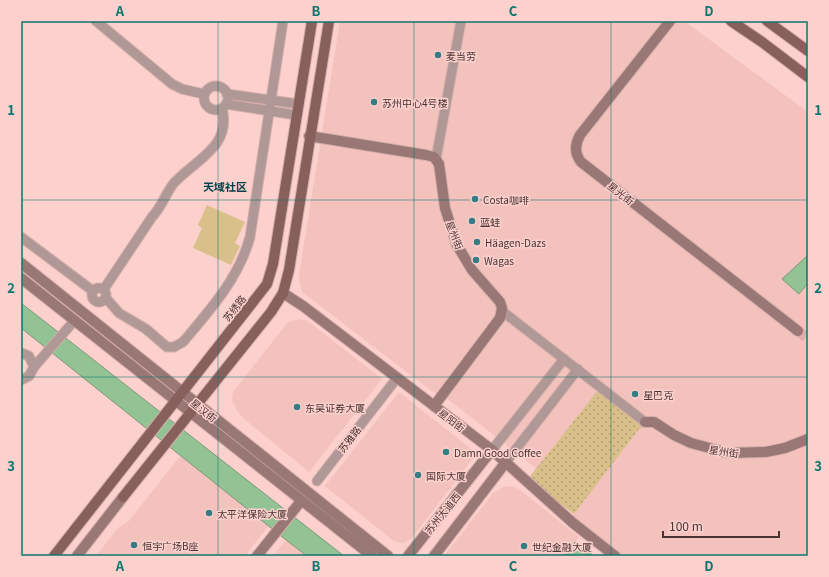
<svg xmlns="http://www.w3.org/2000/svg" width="829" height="577" font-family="Georgia,'Noto Sans SC',serif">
  <defs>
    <pattern id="grass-dots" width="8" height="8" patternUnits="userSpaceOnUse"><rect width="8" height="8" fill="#d9c08b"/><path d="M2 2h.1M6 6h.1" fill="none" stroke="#b29d72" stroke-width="1.8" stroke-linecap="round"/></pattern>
  </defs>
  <rect width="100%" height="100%" fill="#fcd0cc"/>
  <!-- built -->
  <g fill="#f4c2bd">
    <polygon points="340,21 684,21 808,112 808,556 614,556 569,520 574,514 528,479 536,468 444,396 433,392 302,292 299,280 300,269"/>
    <polygon points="299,319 308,321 382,379 309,472 243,418 237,411 232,400 233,392 288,322"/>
    <polygon points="399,392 470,448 474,457 412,538 403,543 394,541 325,486"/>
    <polygon points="181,455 269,525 245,556 96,556 118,528 128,522"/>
    <polygon points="511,486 519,489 579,537 563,556 444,556 493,493 504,487"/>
    <polygon points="286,540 307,556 273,556"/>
  </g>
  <!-- grass -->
  <polygon fill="url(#grass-dots)" points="599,389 651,427 645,426 639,429 574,514 528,479"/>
  <!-- garden -->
  <polygon fill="#d9c08b" points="207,205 245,222 235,243 240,246 231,265 193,248 202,228 198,225"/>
  <!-- water -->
  <g fill="#93c394" stroke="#7d9877">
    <polygon points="808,255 808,283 799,294 782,279"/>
    <polygon points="21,303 344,556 307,556 286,540 21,328"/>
    <polygon points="575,542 593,555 563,556"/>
  </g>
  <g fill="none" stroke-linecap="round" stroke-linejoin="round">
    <!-- secondary-tunnel -->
    <polyline stroke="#d8b1ad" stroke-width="10" stroke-dasharray="10 5" stroke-linecap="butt" points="798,331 808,339"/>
    <defs>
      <g id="street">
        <polyline points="96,21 172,84 182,89 204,94"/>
        <circle cx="216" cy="98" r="12"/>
        <polyline points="227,94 298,104"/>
        <polyline points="226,104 296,115"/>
        <polyline points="436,159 461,21"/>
        <polyline points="21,237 93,291"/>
        <circle cx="99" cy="295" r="7"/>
        <path d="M104,289L152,217C162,207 165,194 174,183C196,159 232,147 222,108"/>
        <path d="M106,298L119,313L146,329L167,347H174L183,342C210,310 239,278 250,237L283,21"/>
        <polyline points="502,311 645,422"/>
        <polyline points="21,353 29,356 34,367 29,376 21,380"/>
        <polyline points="34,367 74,321"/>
        <polyline points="492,450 564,359"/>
        <polyline points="506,462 578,369"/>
        <polyline points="317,481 397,378"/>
      </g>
      <g id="secondary">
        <path d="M670,21L580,135C575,144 574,153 581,162L798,331"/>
        <polyline points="309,136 426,155 434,157 439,164 445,208 457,245 472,270 500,302 502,308 500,318 434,406"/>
        <polyline points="21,263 388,556"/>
        <polyline points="21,278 372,556"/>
        <polyline points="283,293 303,306 492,450 573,523 615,556"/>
        <polyline points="645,422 654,422 674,435 691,443 728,453 766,452 785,448 808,439"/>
        <polyline points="77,556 123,497"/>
        <polyline points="257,556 301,501"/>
        <polyline points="408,556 492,450"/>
        <polyline points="434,556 506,462"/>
      </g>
      <g id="primary">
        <polyline points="731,21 762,42 808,77"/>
        <polyline points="767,21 808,51"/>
        <polyline points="123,497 271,312 283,293 289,270 329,21"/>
        <polyline points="54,556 267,284 273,264 312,21"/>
      </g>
    </defs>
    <!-- street casing -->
    <use href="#street" stroke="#d5aeaa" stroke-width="11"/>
    <!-- secondary casing -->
    <use href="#secondary" stroke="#d5aeaa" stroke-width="12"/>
    <!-- primary casing -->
    <use href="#primary" stroke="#d5aeaa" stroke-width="12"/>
    <!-- street -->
    <use href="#street" stroke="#af9896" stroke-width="9"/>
    <!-- secondary -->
    <use href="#secondary" stroke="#987774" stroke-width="10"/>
    <!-- primary -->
    <use href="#primary" stroke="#875f5b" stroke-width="10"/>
  </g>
  <!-- grid -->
  <path fill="none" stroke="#0f766e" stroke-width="1" stroke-opacity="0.55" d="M218,21V556M414,21V556M611,21V556M21,200H808M21,377H808"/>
  <!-- markers -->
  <g fill="#357c85" stroke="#fcd0cc" stroke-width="1.5">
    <circle cx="438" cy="55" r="4"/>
    <circle cx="374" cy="102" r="4"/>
    <circle cx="475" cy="199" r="4"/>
    <circle cx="472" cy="221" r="4"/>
    <circle cx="477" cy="242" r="4"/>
    <circle cx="476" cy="260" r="4"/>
    <circle cx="635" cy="394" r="4"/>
    <circle cx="297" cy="407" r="4"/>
    <circle cx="446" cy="452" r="4"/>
    <circle cx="418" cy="475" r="4"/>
    <circle cx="209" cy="513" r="4"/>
    <circle cx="134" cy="545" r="4"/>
    <circle cx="524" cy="546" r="4"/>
  </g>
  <g text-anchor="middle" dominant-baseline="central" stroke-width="3" stroke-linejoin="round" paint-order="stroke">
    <!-- poi labels -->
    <g font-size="10" fill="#493432" stroke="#fcd0cc" text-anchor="start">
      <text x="446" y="55">麦当劳</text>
      <text x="382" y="102">苏州中心4号楼</text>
      <text x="483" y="199">Costa咖啡</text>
      <text x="480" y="221">蓝蛙</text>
      <text x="485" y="242">Häagen-Dazs</text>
      <text x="484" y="260">Wagas</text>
      <text x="643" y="394">星巴克</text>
      <text x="305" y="407">东吴证券大厦</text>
      <text x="454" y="452">Damn Good Coffee</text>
      <text x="426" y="475">国际大厦</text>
      <text x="217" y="513">太平洋保险大厦</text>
      <text x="142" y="545">恒宇广场B座</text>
      <text x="532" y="546">世纪金融大厦</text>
    </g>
    <!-- street labels -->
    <g font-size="10" fill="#493432" stroke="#fcd0cc">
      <text transform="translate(621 193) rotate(38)">星光街</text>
      <text transform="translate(455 235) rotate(68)">星州街</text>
      <text transform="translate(234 308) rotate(-52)">苏绣路</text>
      <text transform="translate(204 410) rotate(38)">星汉街</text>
      <text transform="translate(452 420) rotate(37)">星阳街</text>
      <text transform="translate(349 439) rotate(-52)">苏雅路</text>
      <text transform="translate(724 451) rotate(8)">星州街</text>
      <text transform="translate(442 513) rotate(-51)">苏州大道西</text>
    </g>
    <!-- neighbourhood labels -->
    <g font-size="11" font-weight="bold" fill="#00434a" stroke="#fcd0cc">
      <text x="225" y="186">天域社区</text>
    </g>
  </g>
  <!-- border -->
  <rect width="829" height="577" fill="none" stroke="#fcd0cc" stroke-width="44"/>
  <!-- scale -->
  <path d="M663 531v6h116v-6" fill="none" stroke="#493432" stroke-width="2"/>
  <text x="669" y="531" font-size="12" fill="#493432" stroke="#fcd0cc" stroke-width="3" paint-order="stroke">100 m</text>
  <rect x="22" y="22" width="785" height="533" fill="none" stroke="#0f766e" stroke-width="1.5"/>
  <g font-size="13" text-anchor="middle" font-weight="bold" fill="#0f766e">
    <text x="120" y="16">A</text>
    <text x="316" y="16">B</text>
    <text x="513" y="16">C</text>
    <text x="709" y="16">D</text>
    <text x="11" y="115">1</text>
    <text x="818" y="115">1</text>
    <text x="11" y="293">2</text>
    <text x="818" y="293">2</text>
    <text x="11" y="471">3</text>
    <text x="818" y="471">3</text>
    <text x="120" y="571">A</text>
    <text x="316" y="571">B</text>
    <text x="513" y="571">C</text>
    <text x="709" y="571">D</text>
  </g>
</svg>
